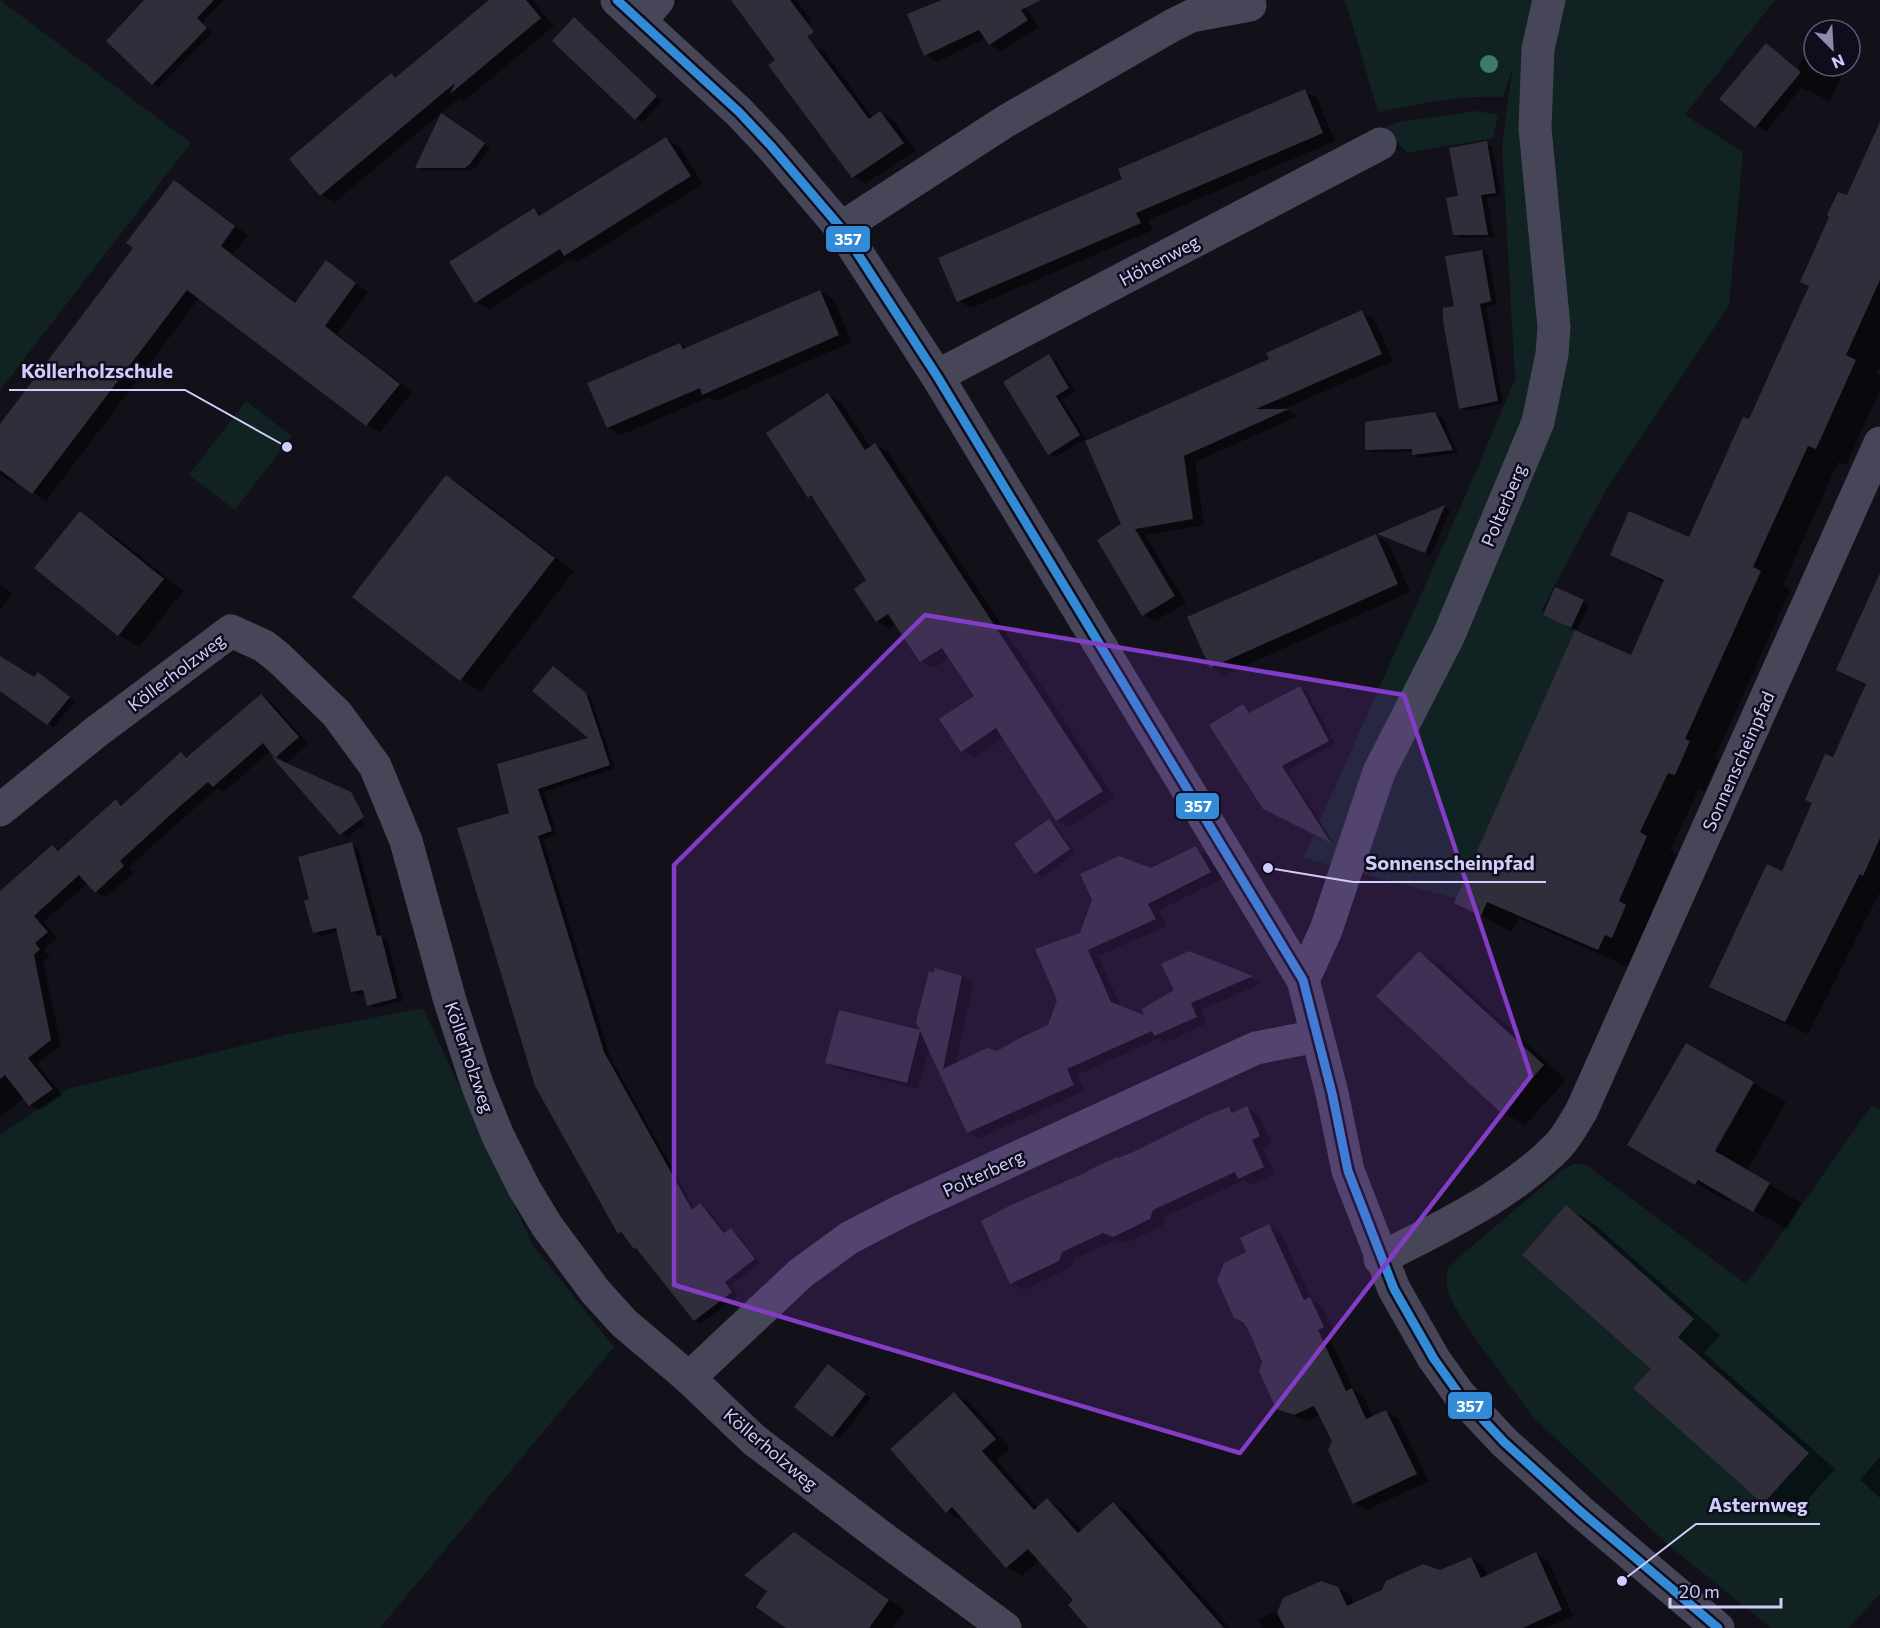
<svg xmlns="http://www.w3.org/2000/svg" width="1880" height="1628" font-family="Commissioner,sans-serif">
  <rect width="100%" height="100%" fill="#121018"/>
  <!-- green -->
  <g fill="#122">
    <polygon points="0,0 191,143 0,390"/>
    <path d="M1345,0H1775L1685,115L1743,152L1729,306L1606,490L1541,611L1576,632L1458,899L1303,858L1475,474L1515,379L1502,145L1513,66L1503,97C1460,95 1420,104 1378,112Z"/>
    <polygon points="1477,111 1498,115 1493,138 1407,153 1384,127 1398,122"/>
    <polygon points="246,401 292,436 235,510 189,475"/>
    <polygon points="423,1008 533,1245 614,1347 380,1628 0,1628 0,1135 67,1089 289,1034"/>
    <polygon points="1871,1106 1880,1109 1880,1594 1848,1628 1771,1628 1668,1545 1532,1416 1472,1334 1455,1307 1447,1290 1447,1270 1466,1251 1561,1171 1573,1164 1585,1164 1746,1284"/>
  </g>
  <!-- shadow -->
  <g fill="#0007">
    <polygon points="146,0 224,0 202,23 212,33 159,87 153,84"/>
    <polygon points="491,0 532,0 554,26 464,101 459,98 335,202 321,195 391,75 397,79"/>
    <polygon points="733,0 796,0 812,21 780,54"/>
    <polygon points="946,0 1032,0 1024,5 1039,27 1001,51 990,44 986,38 937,62 926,55"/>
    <polygon points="574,19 580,23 662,101 642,122 636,119"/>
    <polygon points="1811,40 1814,41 1814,66 1846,66 1830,101 1801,88 1766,132 1721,99 1766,45 1798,69"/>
    <polygon points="812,44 824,51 873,118 880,112 893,120 916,150 865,184 853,176"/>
    <polygon points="1304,91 1317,98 1335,141 1148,220 1153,230 971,308 959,301 1124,180"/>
    <polygon points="448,118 490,148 476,167 471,171 423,170 417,167"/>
    <polygon points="1880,125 1880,364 1876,373 1880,375 1880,390 1846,465 1838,462 1783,585 1790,590 1715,758 1719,760 1705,791 1699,789 1670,850 1677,854 1629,967 1518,918 1512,932 1455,902 1577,630 1551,618 1583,601 1589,605 1576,632 1631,657 1665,583 1611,555 1689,539 1750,421"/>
    <polygon points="666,139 679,146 703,184 578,262 571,258 489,309 476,302 534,210 543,215"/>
    <polygon points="1486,143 1492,147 1501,196 1487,198 1494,237 1461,238 1454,234 1459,197"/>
    <polygon points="174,182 187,189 248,235 233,254 296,303 326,262 368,292 337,334 412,392 380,432 367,424 199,298 46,501 17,481 15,484 0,475 0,426 136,248"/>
    <polygon points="1481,251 1488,255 1497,304 1486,307 1503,404 1466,411 1460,408 1455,307"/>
    <polygon points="820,291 833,299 852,342 716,401 709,397 621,435 608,427 680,344 687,349"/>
    <polygon points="1362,312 1374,319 1393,361 1279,411 1288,411 1298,416 1195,462 1204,525 1145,535 1186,603 1155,621 1143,614 1123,525 1086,440 1271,360"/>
    <polygon points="1049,356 1055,360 1075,391 1061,399 1086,439 1055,457 1049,454"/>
    <polygon points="828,395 841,402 871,448 875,445 888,452 1115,798 1069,827 1057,820 1004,738 975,758 962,751 976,696 950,657 934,668 921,661 897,623 889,628 877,621 868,581 817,501 809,496"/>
    <polygon points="1435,414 1442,417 1458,453 1420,458 1414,455 1413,452 1373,452 1366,449"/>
    <polygon points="447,477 466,488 574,571 481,691 461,680 354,597"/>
    <polygon points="1445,507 1450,510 1431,555 1381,534"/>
    <polygon points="97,526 117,538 183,591 139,647 119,635 58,585"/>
    <polygon points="1376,536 1389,544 1410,592 1224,675 1211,667"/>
    <polygon points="1880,577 1880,892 1808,1034 1733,999 1711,986 1783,873 1866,685 1838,670"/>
    <polygon points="0,584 13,594 0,610"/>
    <polygon points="554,668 591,698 615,768 544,792 557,835 543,839 610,1057 695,1209 701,1205 707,1208 727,1233 731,1230 737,1234 760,1263 731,1286 738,1295 701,1324 695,1320 641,1251 619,1233 510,814 591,739"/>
    <polygon points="0,673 34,679 44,677 75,701 54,727 0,690"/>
    <polygon points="1300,687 1307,691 1335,744 1287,770 1334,843 1271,812 1243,706 1252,714"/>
    <polygon points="261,696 271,702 308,744 285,764 350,794 365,824 347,837 341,833 284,764 285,762 271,750 224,792 218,788 189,813 129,867 134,873 106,897 96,892 88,883 43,922 57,938 44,949 50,956 43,961 61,1045 37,1064 62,1095 40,1110 30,1105 24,1098 0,1117 0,893 53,847 60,851 116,801 124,806 181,754 188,758"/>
    <polygon points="1049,821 1055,825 1076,853 1042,877 1036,873"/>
    <polygon points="351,844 358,848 382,937 387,940 403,1001 374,1008 368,1005 365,994 359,995 353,992 338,932 321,936 315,932 311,900"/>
    <polygon points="1196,848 1207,855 1222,879 1159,910 1167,926 1098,956 1121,1007 1147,1018 1176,990 1189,953 1262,983 1201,1010 1207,1023 1167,1042 1160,1038 1077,1075 1084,1091 979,1138 968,1132 929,1047 918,1089 838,1069 827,1062 840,1012 922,1032 936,970 962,977 973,984 956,1064 997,1053 1049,1026 1081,934 1151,870"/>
    <polygon points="1419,953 1442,966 1566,1080 1525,1125 1502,1112 1378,996"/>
    <polygon points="1686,1045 1786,1102 1747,1171 1801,1203 1787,1229 1731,1198 1729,1202 1629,1145"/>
    <polygon points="1229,1108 1236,1113 1247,1108 1259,1115 1272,1143 1263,1148 1275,1174 1252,1185 1244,1180 1166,1216 1162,1226 1126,1243 1117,1240 1075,1258 1071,1267 1024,1290 1011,1283 1119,1159"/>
    <polygon points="1566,1207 1593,1223 1720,1335 1704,1353 1835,1469 1791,1518 1764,1503 1635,1388 1653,1369"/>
    <polygon points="1269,1226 1281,1233 1312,1300 1322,1306 1335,1334 1329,1337 1354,1391 1364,1397 1373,1417 1385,1411 1398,1418 1429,1481 1366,1510 1354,1503 1333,1441 1320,1415 1307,1421 1290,1415 1277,1408 1264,1362 1248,1253"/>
    <polygon points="829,1366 871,1398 839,1439 833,1435"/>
    <polygon points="955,1394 969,1402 1010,1448 996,1460 1038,1508 1047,1500 1062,1509 1082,1531 1114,1504 1128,1512 1230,1628 1090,1628 1075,1601 1040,1560 1022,1576 1007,1567 964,1518 962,1520 947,1512 892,1449"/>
    <polygon points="1880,1457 1880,1498 1860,1480"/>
    <polygon points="794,1534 812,1544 905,1611 893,1628 793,1628 769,1590"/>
    <polygon points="1536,1554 1548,1561 1573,1616 1546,1628 1263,1628 1258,1619 1337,1588 1350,1595 1354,1604 1471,1558 1483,1565 1488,1577"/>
  </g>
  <!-- building -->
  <g fill="#302e3b">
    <polygon points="144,0 214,0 197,18 207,28 152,85 106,41"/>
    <polygon points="489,0 526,0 541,18 450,94 455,83 320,196 289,159 391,73 395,78"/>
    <polygon points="731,0 790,0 814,32 807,36 869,119 880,111 904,143 852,178 768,65 775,60"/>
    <polygon points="942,0 1041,0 1021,10 1028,20 989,45 979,30 924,56 907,14"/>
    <polygon points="574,17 657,96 635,120 552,41"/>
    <polygon points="1766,43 1801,72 1755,128 1719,99"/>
    <polygon points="1305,89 1323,133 1136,213 1141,223 957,302 938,258 1122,179 1118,169"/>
    <polygon points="441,113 485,143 470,164 465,168 415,168"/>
    <polygon points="1880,122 1880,280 1846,355 1856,360 1816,449 1808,446 1753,567 1761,571 1685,739 1690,741 1675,775 1668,773 1640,832 1647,836 1619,901 1626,905 1612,938 1605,935 1598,950 1487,902 1481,916 1454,903 1575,630 1631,655 1664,580 1610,555 1629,511 1689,537 1743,417 1749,419 1809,286 1800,282 1829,217 1827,215 1838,192 1847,195"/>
    <polygon points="666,137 691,176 564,256 560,249 475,303 449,262 534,208 539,216"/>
    <polygon points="1487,141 1496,193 1481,195 1488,235 1453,235 1446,198 1458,196 1449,148"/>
    <polygon points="174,180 235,226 221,246 295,303 326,260 356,283 325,326 400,384 366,426 187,290 32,494 0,470 0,424 133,248 126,243"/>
    <polygon points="1482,250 1491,301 1480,304 1498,401 1459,409 1443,321 1443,308 1454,306 1445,256"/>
    <polygon points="820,290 839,335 702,395 700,388 607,428 587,383 680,343 683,349"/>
    <polygon points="1362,310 1382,354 1256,409 1289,409 1184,456 1193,519 1135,529 1175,596 1142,616 1097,540 1121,524 1085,441 1269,359 1266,353"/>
    <polygon points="1049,354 1069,388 1056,396 1080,435 1048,455 1003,382"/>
    <polygon points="828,393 865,450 875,443 1103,791 1056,821 996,728 961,752 939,719 974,696 942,648 920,662 888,614 876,622 854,589 866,580 811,495 808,498 766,433"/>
    <polygon points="1435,412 1453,450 1412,455 1412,449 1365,450 1365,422"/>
    <polygon points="446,475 555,558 460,681 352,597"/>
    <polygon points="1445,505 1425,553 1377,534"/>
    <polygon points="80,511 164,579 118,636 34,568"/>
    <polygon points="1376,534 1398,584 1210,668 1187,617"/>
    <polygon points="1880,573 1880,838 1863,876 1860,874 1785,1022 1709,987 1767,864 1782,871 1812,803 1805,800 1825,754 1833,757 1866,684 1836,670"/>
    <polygon points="1555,587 1584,600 1571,628 1543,615"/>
    <polygon points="0,656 34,677 38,672 70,697 47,725 0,691"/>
    <polygon points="553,666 586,693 610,765 538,789 552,831 538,836 604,1052 692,1210 700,1203 724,1233 731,1228 755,1259 725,1282 732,1292 694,1321 636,1248 634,1249 621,1232 618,1234 535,1086 457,828 509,813 497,764 588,738 532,691"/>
    <polygon points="1300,686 1329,741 1282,766 1331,843 1263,809 1209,725 1243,704 1249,713"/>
    <polygon points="261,694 299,737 275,758 263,743 213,787 208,782 178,808 120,861 124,866 95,893 79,875 34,916 48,932 35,943 40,949 34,955 51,1040 28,1058 53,1089 29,1106 5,1075 0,1079 0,891 52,845 58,851 116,799 121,806 181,752 186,758"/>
    <polygon points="271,756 351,792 364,817 340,835"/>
    <polygon points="1049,819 1070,849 1035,874 1014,844"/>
    <polygon points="352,842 377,936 381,935 397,998 367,1006 363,990 351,992 336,928 313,933 304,901 309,899 298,857"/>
    <polygon points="1196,846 1211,872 1148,904 1156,919 1088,950 1111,1002 1144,1015 1142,1009 1174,990 1161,964 1189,951 1253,976 1191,1003 1197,1017 1154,1036 1152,1031 1067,1069 1074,1085 967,1133 920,1031 907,1083 825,1063 839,1010 920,1030 916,1022 929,971 934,973 935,968 962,976 943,1069 987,1048 997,1051 1022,1037 1048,1025 1057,1000 1035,949 1080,933 1092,900 1080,874 1119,856 1151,868"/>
    <polygon points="1419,951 1544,1065 1501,1113 1376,996"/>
    <polygon points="1686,1043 1754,1082 1715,1151 1770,1183 1753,1212 1698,1180 1695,1185 1627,1145"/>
    <polygon points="1247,1106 1260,1136 1252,1140 1264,1167 1238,1179 1235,1172 1153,1210 1150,1219 1113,1237 1103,1233 1062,1252 1059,1261 1010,1284 981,1221 1011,1205 1087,1172 1087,1171 1117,1157 1118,1158 1133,1152 1208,1115 1229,1107 1232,1113"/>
    <polygon points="1566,1205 1694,1319 1678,1337 1809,1453 1763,1504 1633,1388 1651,1369 1522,1255"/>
    <polygon points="1269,1224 1304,1300 1310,1297 1324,1327 1318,1330 1346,1391 1352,1388 1366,1419 1386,1410 1417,1474 1353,1504 1328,1450 1332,1441 1314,1406 1294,1415 1276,1409 1259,1371 1262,1362 1249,1331 1243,1322 1234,1318 1217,1280 1224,1263 1246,1252 1240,1238"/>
    <polygon points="828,1364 866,1394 832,1437 794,1407"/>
    <polygon points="954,1392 996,1439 982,1451 1034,1510 1047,1498 1078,1533 1113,1502 1224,1628 1088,1628 1068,1605 1073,1600 1028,1549 1006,1568 952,1507 946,1513 890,1449"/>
    <polygon points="794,1532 889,1600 869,1628 786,1628 756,1607 767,1591 744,1575"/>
    <polygon points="1536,1552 1562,1610 1523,1628 1285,1628 1277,1613 1283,1598 1321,1581 1338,1587 1347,1606 1382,1590 1386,1581 1423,1564 1440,1570 1471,1557 1481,1578"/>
  </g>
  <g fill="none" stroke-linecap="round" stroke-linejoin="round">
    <!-- minor -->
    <g stroke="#474659" stroke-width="33">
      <polyline points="617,0 739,112 771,146 841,228 937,376 1303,980 1332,1093 1348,1171 1394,1289 1434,1359 1459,1394 1504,1442 1580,1511 1718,1628"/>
      <polyline points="640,21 658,0"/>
      <polyline points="841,228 1006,121 1173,25 1191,16 1250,5"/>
      <polyline points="937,376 1380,144"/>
      <polyline points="0,810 96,732 231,631 264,646 279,658 337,714 375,766 406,841 450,1001 477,1084 498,1136 524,1188 547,1226 595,1291 624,1323 689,1378 754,1440 884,1539 1005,1628"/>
      <polyline points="1303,980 1326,930 1379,772 1449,635 1538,422 1552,354 1554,327 1535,128 1538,49 1549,0"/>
      <path d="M1380,1259C1442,1226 1508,1197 1558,1146C1567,1137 1574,1123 1581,1112L1880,443"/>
      <polyline points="689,1378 801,1273 849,1238 901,1211 1256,1048 1317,1036"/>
    </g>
    <defs>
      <polyline id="bus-1" points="617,0 739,112 771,146 841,228 937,376 1303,980 1332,1093 1348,1171 1394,1289 1434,1359 1459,1394 1504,1442 1580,1511 1718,1628"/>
    </defs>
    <!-- bus-1 casing -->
    <use href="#bus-1" stroke="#0f0d1c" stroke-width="14"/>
    <!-- bus-1 -->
    <use href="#bus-1" stroke="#338bd7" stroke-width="9"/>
  </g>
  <!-- trees -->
  <circle fill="#3d7b6a" cx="1489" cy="64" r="9"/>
  <!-- marked area -->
  <path fill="#833cc5" fill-opacity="0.2" stroke="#833cc5" stroke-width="4.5" stroke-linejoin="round" d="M925,615L1404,695L1531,1076L1240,1453L674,1285V865Z"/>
  <g text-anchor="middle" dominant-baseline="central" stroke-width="5" stroke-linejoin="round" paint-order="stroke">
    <!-- street labels -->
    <g font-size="18" fill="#cfcdfa" stroke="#0f0d1c">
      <text transform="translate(1159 260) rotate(-28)">Höhenweg</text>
      <text transform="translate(1503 505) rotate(-67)">Polterberg</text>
      <text transform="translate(176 672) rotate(-37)">Köllerholzweg</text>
      <text transform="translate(1738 761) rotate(-66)">Sonnenscheinpfad</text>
      <text transform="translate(470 1057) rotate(71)">Köllerholzweg</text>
      <text transform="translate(983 1173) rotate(-25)">Polterberg</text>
      <text transform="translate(771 1449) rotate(40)">Köllerholzweg</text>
    </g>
  </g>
  <!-- callouts -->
  <path fill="none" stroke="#cfcdfa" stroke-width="2" d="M287 447L185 390H9M1268 868L1353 882H1546M1622 1581L1696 1524H1820"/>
  <g fill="#cfcdfa" stroke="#0f0d1c" stroke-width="2">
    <circle cx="287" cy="447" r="6"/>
    <circle cx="1268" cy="868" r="6"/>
    <circle cx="1622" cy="1581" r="6"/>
  </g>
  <g font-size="20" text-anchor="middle" font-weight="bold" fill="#cfcdfa" stroke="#0f0d1c" stroke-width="5" stroke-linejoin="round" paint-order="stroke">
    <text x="97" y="378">Köllerholzschule</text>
    <text x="1450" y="870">Sonnenscheinpfad</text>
    <text x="1758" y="1512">Asternweg</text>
  </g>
  <g stroke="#0f0d1c" stroke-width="2">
    <rect x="825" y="225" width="46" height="28" rx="6" fill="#338bd7"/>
    <rect x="1175" y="792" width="45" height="28" rx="6" fill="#338bd7"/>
    <rect x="1447" y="1391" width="46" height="29" rx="6" fill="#338bd7"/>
  </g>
  <g font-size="16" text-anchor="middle" font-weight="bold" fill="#fff">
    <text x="848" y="245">357</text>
    <text x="1198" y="812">357</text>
    <text x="1470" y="1412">357</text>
  </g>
  <!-- north arrow -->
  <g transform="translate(1832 48) rotate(156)"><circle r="28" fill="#0f0d1c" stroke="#5c5a75" stroke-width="1.5"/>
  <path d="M0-4.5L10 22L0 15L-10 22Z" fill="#8d8bab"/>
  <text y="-9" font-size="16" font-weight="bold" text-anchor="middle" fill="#cfcdfa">N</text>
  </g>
  <!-- scale -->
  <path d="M1670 1598v9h111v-9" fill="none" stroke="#cfcdfa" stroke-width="3"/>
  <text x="1679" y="1598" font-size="18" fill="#cfcdfa" stroke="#0f0d1c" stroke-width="4.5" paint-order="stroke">20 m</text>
</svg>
